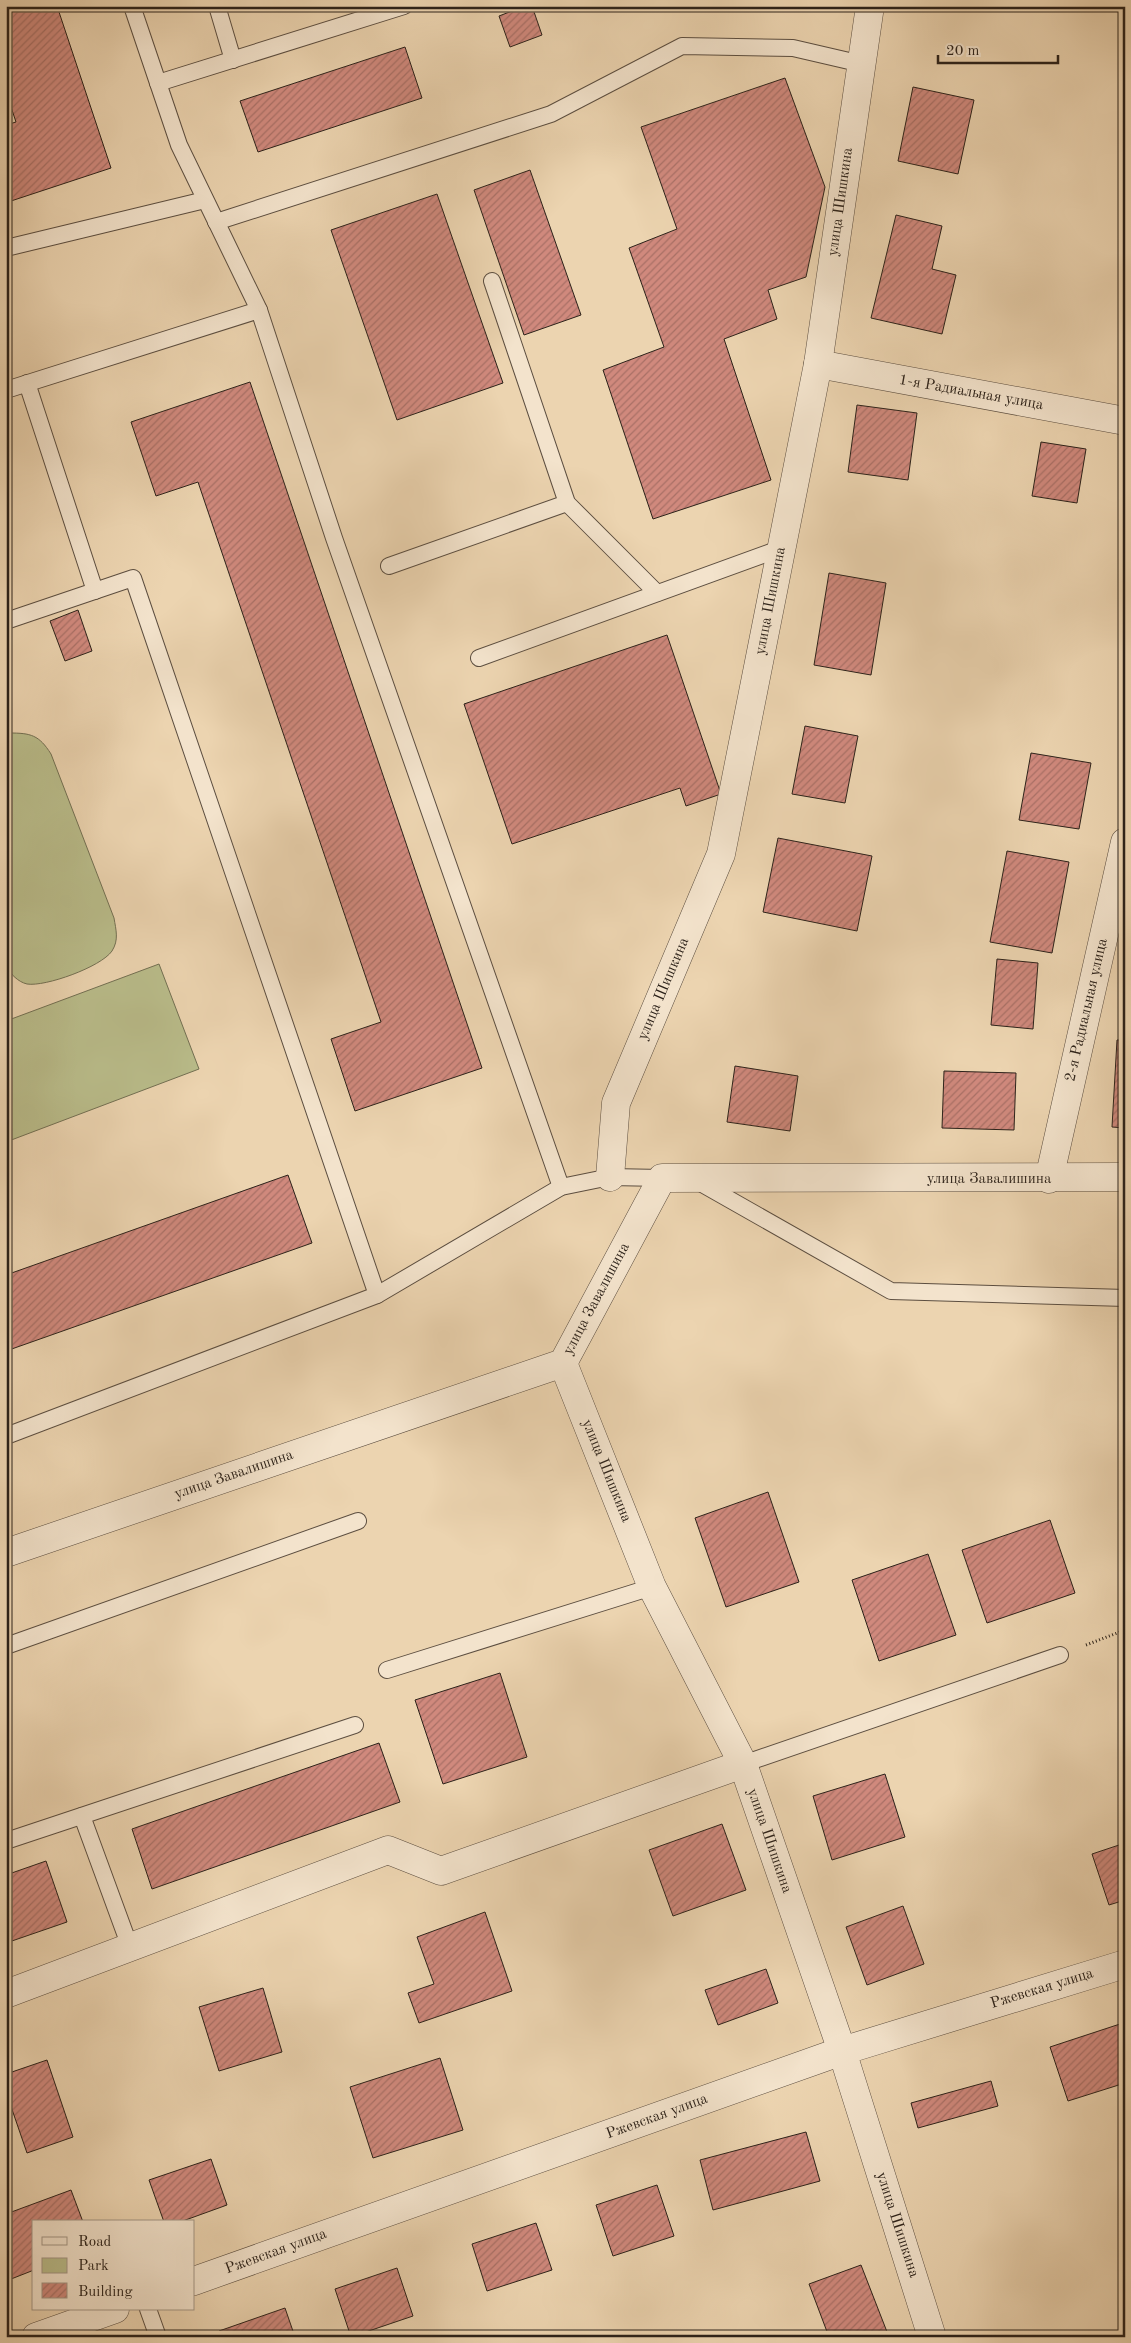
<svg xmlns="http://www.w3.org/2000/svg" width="1131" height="2343" font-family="'Old Standard TT',serif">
  <defs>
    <pattern id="building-hatch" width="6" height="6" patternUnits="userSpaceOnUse" patternTransform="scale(1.25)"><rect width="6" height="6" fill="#d0897d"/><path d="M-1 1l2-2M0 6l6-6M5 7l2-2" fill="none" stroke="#a97066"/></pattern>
  </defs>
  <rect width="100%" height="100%" fill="#ecd4b0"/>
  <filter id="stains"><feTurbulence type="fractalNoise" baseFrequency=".004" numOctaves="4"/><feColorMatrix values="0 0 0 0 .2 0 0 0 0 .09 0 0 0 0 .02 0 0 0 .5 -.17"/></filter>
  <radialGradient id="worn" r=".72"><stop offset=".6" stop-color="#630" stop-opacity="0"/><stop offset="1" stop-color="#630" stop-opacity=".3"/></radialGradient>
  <!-- park -->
  <g fill="#b9bc8a" stroke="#726f52">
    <path d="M9,733C31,733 39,735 51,754L114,918C116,930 119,940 112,951C101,967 45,987 27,984C18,982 11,974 6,967V734Z"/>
    <polygon points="159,964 199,1069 6,1142 6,1021"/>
  </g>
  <!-- building -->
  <g fill="url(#building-hatch)" stroke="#2c221a">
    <polygon points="6,6 57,6 111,168 11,201 6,186 6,125 16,122 6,92"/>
    <polygon points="525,6 532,6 542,35 510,47 499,16"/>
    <polygon points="405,47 422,98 258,152 240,101"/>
    <polygon points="785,78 825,187 806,277 768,290 777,319 724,339 771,480 653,519 603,370 664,347 629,248 677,229 641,127"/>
    <polygon points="913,87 974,100 958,174 898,161"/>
    <polygon points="530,170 581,315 524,335 474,190"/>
    <polygon points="437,194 503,383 397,420 331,230"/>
    <polygon points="896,215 942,226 932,269 956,275 942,334 871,318"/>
    <polygon points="250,382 482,1068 355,1111 331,1039 381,1022 198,482 156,496 131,422"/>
    <polygon points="857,405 917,413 908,480 848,472"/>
    <polygon points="1041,442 1086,449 1077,503 1032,496"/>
    <polygon points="829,573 886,583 871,675 814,665"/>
    <polygon points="78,610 92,651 65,661 50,621"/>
    <polygon points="667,635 721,794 686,806 680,788 512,844 464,704"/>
    <polygon points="805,726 858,736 845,803 792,794"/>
    <polygon points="1031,753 1091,763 1079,829 1019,820"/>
    <polygon points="778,838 872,856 857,931 763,912"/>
    <polygon points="1007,851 1069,862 1052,953 990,942"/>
    <polygon points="997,959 1038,963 1033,1029 991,1025"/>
    <polygon points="1117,1040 1125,1040 1125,1128 1112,1127"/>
    <polygon points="735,1066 798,1076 790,1131 727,1122"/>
    <polygon points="944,1071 1016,1073 1014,1130 942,1128"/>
    <polygon points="288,1175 312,1243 6,1351 6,1275"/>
    <polygon points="768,1492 799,1582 726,1607 695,1518"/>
    <polygon points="1050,1520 1075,1593 987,1623 962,1550"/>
    <polygon points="928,1554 956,1635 879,1661 852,1580"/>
    <polygon points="500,1673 527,1757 443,1784 415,1700"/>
    <polygon points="379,1743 400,1802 152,1889 132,1829"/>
    <polygon points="885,1774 905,1837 832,1860 813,1796"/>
    <polygon points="722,1824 746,1890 673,1916 649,1850"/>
    <polygon points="1125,1843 1125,1900 1109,1905 1092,1854"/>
    <polygon points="46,1861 67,1922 6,1943 6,1875"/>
    <polygon points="903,1906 924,1964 867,1985 846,1927"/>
    <polygon points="485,1912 512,1991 419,2023 408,1993 434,1984 417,1937"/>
    <polygon points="766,1969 778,2003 718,2025 705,1990"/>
    <polygon points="263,1988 282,2052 219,2071 199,2007"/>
    <polygon points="1123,2023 1125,2083 1068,2101 1050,2047"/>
    <polygon points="440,2058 463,2130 373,2158 350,2087"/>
    <polygon points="47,2060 73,2137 27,2153 6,2092 6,2074"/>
    <polygon points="991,2081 998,2106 918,2128 911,2103"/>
    <polygon points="806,2132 820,2181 713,2210 700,2160"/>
    <polygon points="211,2159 227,2205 180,2222 164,2222 149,2180"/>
    <polygon points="657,2185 674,2236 613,2256 596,2205"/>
    <polygon points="71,2190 83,2222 34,2222 34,2270 6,2281 6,2214"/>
    <polygon points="536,2223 552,2270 487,2291 472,2244"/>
    <polygon points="861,2265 889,2337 829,2337 809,2284"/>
    <polygon points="397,2268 413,2316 351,2337 335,2289"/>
    <polygon points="285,2308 295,2337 221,2337 219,2331"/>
  </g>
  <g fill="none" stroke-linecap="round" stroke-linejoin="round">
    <defs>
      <g id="lane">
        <polyline points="132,6 179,145 259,310 334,538 561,1187"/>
        <polyline points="217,6 233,60"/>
        <polyline points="158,83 404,6"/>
        <polyline points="216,222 551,114 682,46 793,48 862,64"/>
        <polyline points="6,248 205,200"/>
        <polyline points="492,281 567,503 657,593"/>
        <polyline points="27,383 95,591"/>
        <polyline points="6,390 259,310"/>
        <polyline points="389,566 567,503"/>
        <polyline points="6,621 133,578 377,1295"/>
        <polyline points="479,658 782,548"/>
        <polyline points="697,1181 891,1291 1125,1298"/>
        <polyline points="6,1436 377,1295 561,1187 610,1177 662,1178"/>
        <polyline points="6,1646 358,1521"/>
        <polyline points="387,1670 652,1587"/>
        <polyline points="743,1764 1060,1655"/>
        <polyline points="82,1816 130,1947"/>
        <polyline points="6,1841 355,1725"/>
        <polyline points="148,2309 158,2337"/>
      </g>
      <g id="street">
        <polyline points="818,364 1125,421"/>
        <polyline points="610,1177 616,1103 721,854 818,364 870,6"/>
        <polyline points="1049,1179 1125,842"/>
        <polyline points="563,1363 652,1587 743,1764 842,2051 932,2337"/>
        <polyline points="6,1553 563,1363 662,1178 1125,1177"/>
        <polyline points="6,1994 388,1850 441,1871 743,1764"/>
        <polyline points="194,2281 842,2051 1125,1964"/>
        <polyline points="36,2337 115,2309"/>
      </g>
    </defs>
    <!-- lane casing -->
    <use href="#lane" stroke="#5c4e40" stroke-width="18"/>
    <!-- street casing -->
    <use href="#street" stroke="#5c4e40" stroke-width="29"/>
    <!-- path -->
    <polyline stroke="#2c221a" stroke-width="3" stroke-dasharray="1 2.5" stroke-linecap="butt" points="1086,1645 1125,1630"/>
    <!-- lane -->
    <use href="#lane" stroke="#f3e3cc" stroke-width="16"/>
    <!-- street -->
    <use href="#street" stroke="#f3e3cc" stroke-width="28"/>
  </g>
  <g text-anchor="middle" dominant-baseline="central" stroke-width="4" stroke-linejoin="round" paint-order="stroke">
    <!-- street labels -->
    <g font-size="15" fill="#2c221a" stroke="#f3e3cc">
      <text transform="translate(841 202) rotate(-82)">улица Шишкина</text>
      <text transform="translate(971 393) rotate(10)">1-я Радиальная улица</text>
      <text transform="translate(771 601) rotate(-79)">улица Шишкина</text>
      <text transform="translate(664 989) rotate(-67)">улица Шишкина</text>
      <text transform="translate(1087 1010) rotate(-77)">2-я Радиальная улица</text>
      <text x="989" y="1179">улица Завалишина</text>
      <text transform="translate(597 1299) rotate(-62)">улица Завалишина</text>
      <text transform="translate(606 1471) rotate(68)">улица Шишкина</text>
      <text transform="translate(234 1475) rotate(-19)">улица Завалишина</text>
      <text transform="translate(769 1841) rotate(71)">улица Шишкина</text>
      <text transform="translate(1042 1989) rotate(-17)">Ржевская улица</text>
      <text transform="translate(657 2117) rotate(-20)">Ржевская улица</text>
      <text transform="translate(897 2225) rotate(72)">улица Шишкина</text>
      <text transform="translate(276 2252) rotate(-20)">Ржевская улица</text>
    </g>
  </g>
  <!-- margin -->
  <rect width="1131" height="2343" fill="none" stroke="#ecd4b0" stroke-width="25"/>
  <rect x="8" y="8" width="1116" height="2328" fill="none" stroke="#2c221a" stroke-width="2.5"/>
  <rect x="12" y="12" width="1106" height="2318" fill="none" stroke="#2c221a"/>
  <!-- legend -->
  <rect x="32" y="2220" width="162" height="90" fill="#f3e3cc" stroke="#a39685"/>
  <rect x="42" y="2237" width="25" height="8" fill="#f3e3cc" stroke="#a39685"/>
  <text x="78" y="2246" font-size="15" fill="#2c221a">Road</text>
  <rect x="42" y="2258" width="25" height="15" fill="#b9bc8a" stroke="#a39685"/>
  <text x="78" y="2270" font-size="15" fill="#2c221a">Park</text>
  <rect x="42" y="2283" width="25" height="15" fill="url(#building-hatch)" stroke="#a39685"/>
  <text x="78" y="2296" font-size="15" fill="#2c221a">Building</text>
  <!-- scale -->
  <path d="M938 55v8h120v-8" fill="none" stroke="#2c221a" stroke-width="2.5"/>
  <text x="946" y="55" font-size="15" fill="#2c221a" stroke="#f3e3cc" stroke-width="4" paint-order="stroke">20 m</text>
  <rect width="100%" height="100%" filter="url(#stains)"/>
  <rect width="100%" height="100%" fill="url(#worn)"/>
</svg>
